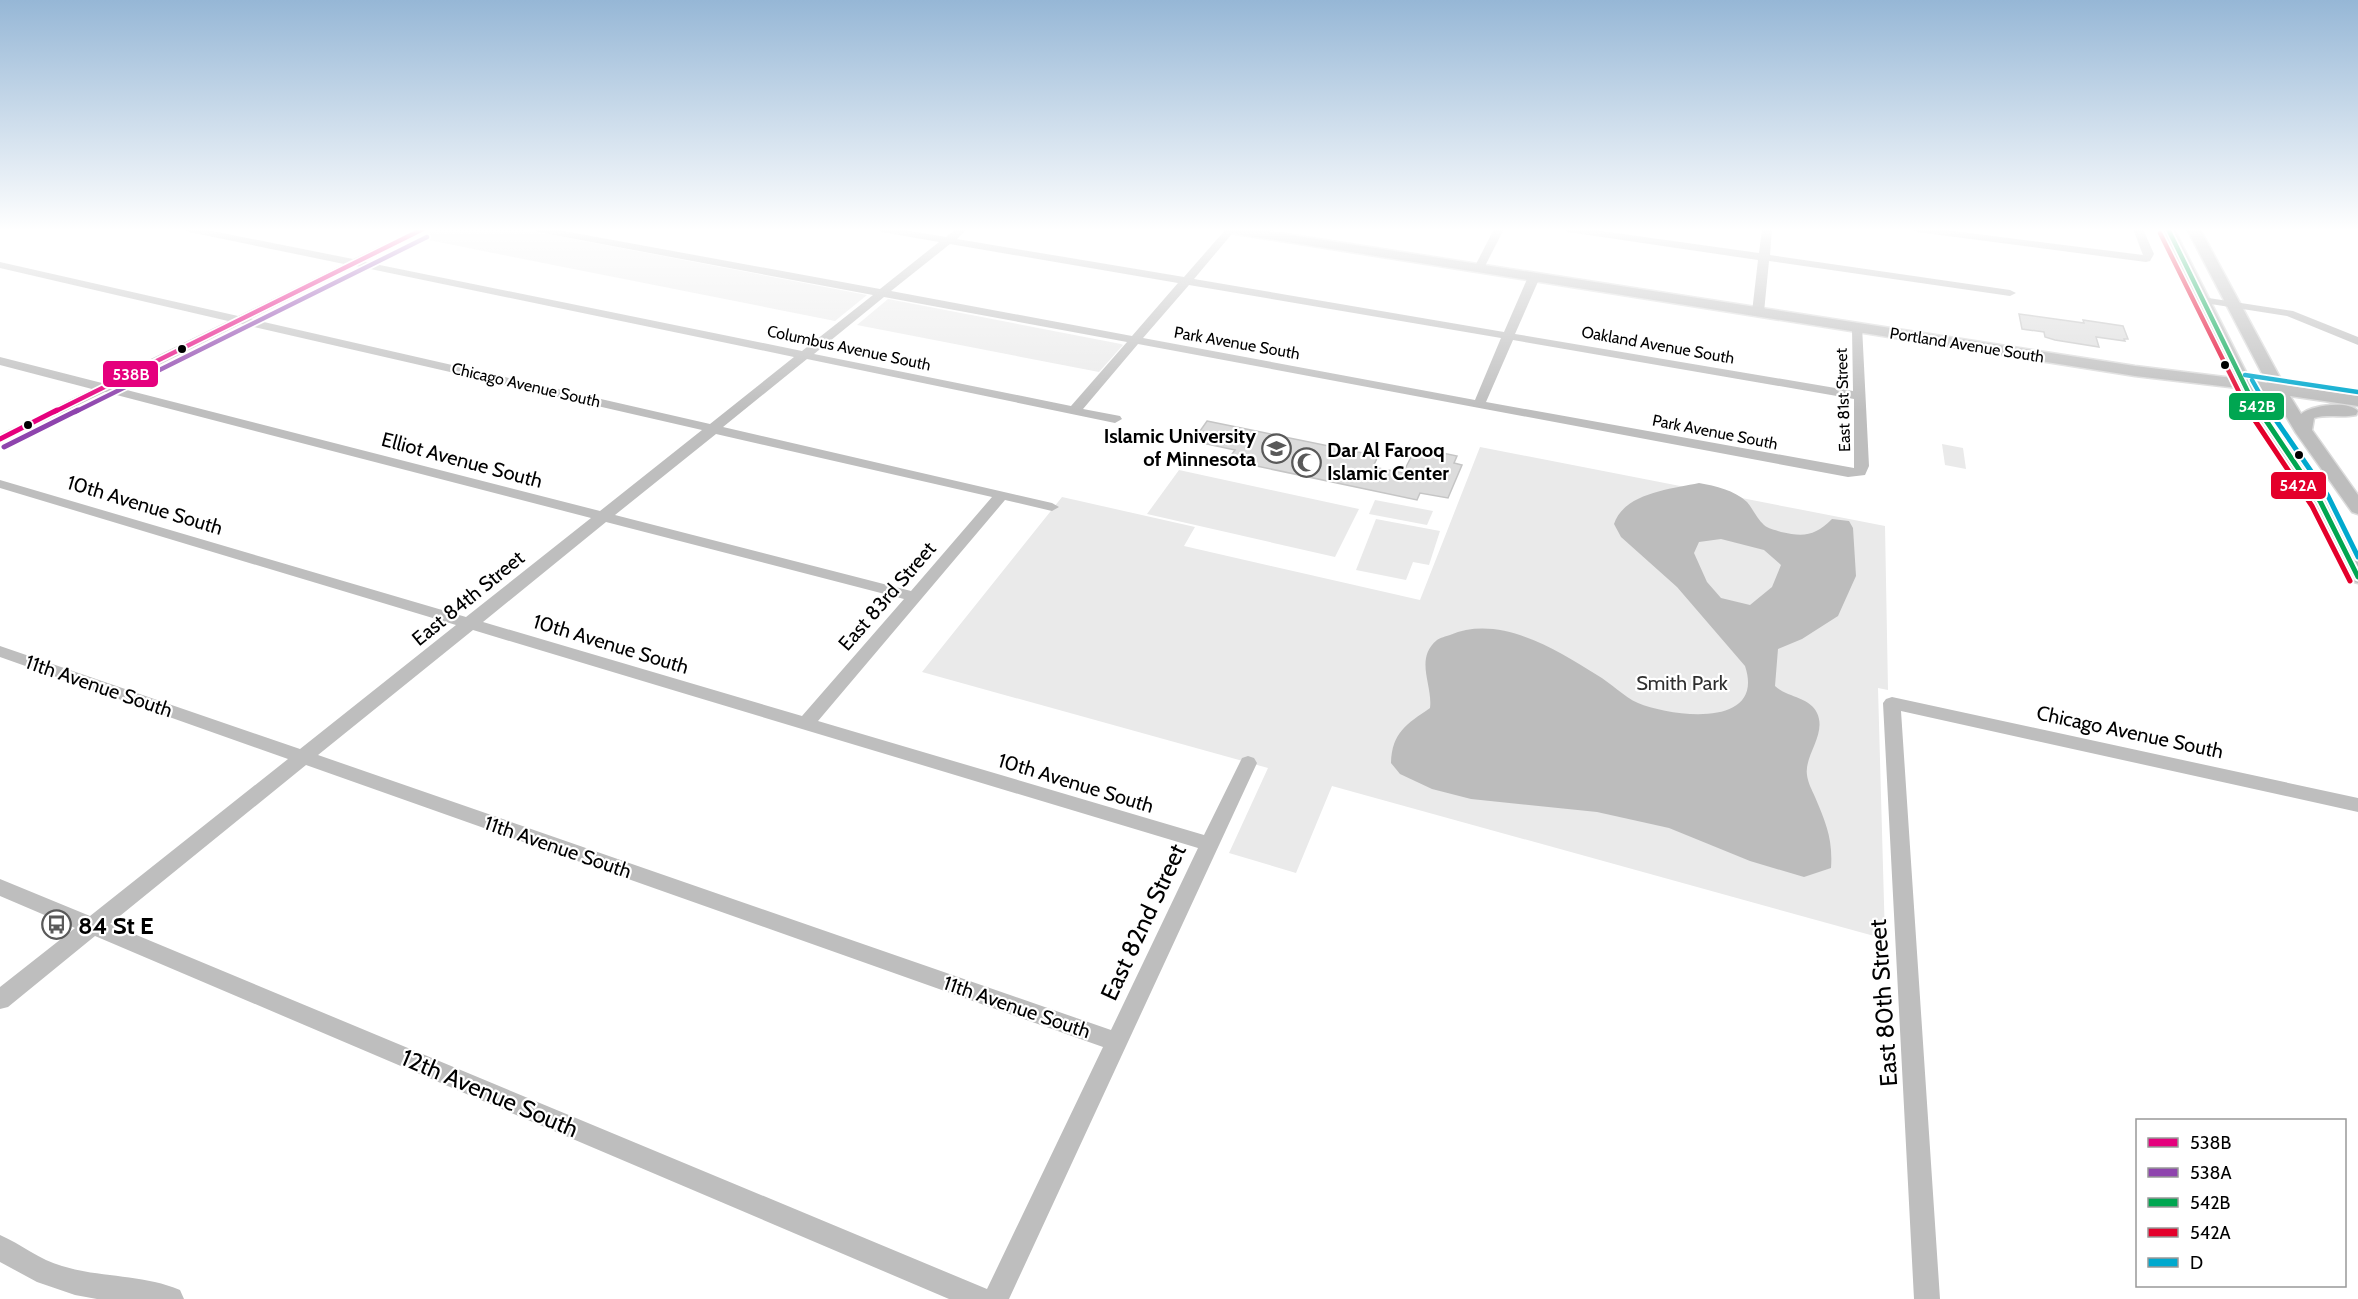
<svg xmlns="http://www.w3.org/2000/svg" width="2358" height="1299" font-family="Cabin,sans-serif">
  <rect width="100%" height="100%" fill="#fff"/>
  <!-- green -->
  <g fill="#eaeaea">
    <polygon points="437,229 521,229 867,295 835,321 418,238"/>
    <polygon points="888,299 1121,344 1123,345 1099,372 857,325"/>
    <polygon points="1942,444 1963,448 1966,469 1945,465"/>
    <polygon points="1480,447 1885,526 1888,690 1878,688 1885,939 1332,786 1296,873 1229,853 1268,768 922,672 1062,497 1195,527 1184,546 1420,600"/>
    <polygon points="1179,470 1359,509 1335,557 1147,514"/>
    <polygon points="1375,500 1433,511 1427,525 1369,514"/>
    <polygon points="1376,519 1440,531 1429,565 1413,562 1406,580 1356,570"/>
  </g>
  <!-- water -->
  <path fill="#bcbcbc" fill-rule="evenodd" d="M1699,483C1716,486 1734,490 1747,502C1753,509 1757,519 1764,525C1768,529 1776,530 1781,532C1804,537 1815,536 1832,519L1849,521L1853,528L1856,576L1838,616L1802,639L1778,649L1775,686C1786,697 1810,697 1817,713C1827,734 1804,755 1807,775C1808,783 1812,790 1815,797C1826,823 1833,839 1831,868L1804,877L1750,861L1669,828L1597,812L1471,799L1432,789L1400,774L1391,763C1392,732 1407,724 1430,708C1433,685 1414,659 1437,640C1440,638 1446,636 1450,635C1499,614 1556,649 1597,675C1611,683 1624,697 1638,703C1672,717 1766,729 1745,666L1677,587L1621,537L1614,524C1624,493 1671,489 1699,483ZM1721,539L1764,550L1781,565L1772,587L1750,605L1721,598L1707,582L1694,553L1699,542Z"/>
  <!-- building -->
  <g fill="#dcdcdc" stroke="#c5c5c5" stroke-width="1.5">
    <polygon points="2019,314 2084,323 2083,320 2123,326 2128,339 2124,339 2125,341 2096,337 2099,347 2055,340 2045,337 2044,332 2022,329"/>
    <polygon points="1207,421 1378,456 1373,467 1403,473 1412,455 1416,456 1419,448 1457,456 1454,463 1462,465 1448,498 1420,493 1417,500 1228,460 1235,450 1193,441"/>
  </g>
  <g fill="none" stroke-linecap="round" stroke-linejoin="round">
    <defs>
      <path id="major" d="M1223,229H1253L2135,366L2233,378L2161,229H2174L2250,380L2267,383L2187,229H2200L2284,385L2358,396V406L2290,396L2301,414C2312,405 2348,400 2358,411L2356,415C2342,418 2328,414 2314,418L2312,430L2358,495V514L2352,512L2296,433L2272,393L2255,391L2329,501L2358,558V583L2351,581L2348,577L2311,501L2238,388L2135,376L1230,233Z"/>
    </defs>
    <!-- major casing -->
    <use href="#major" stroke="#dbdbdb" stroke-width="3"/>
    <!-- minor -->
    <g fill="#bebebe" fill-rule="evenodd">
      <path d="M184,229H202L353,259L416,229H428L365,262L802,351L873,295L538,232L533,229H553L880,289L939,242L882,232L877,229H898L946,237L956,229H967L957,239L1184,277L1226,229H1236L1194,279L1504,332L1528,277L1534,274L1540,277L1515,334L1853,391L1852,328L1858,324L1862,326L1869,466L1865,475L1848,477L1138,344L1083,409L1120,416L1122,419L1115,423L807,359L723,427L1052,503L1059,507L1052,511L1005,500L818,721L1204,835L1242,758L1248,756L1254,758L1257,763L1009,1299H949L95,936L8,1007L0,1009V987L75,928L0,896V879L90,916L288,759L0,657V646L300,749L456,625L0,488V480L466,617L591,518L105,392L0,443V434L92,389L0,365V357L102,383L228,321L0,268V262L238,316L344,264L189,232ZM950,244L1178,283L1132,336L891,291ZM356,266L794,357L710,424L251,319ZM1189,285L1501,338L1475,400L1143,338ZM884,297L1127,342L1071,406L814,354ZM241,324L702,430L600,511L115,387ZM1513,340L1854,399V468L1486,402ZM716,434L992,497L911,591L615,515ZM606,522L904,599L802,716L483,622ZM473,630L1198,848L1111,1030L318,755ZM306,765L1103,1047L987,1289L110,924Z"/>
      <polygon points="1494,229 1504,229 1483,270 1475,270 1474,268"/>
      <polygon points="1563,229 1587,229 1759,253 1762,229 1772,229 1770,255 2010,290 2016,293 2010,296 1769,261 1764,312 1758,315 1752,312 1758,260 1568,232"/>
      <polygon points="1912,229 1938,229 2143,255 2133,229 2143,229 2154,254 2150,261 2146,262 1917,232"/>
      <polygon points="2202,297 2293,311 2358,337 2358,345 2287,316 2198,302 2198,298"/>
      <polygon points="1892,697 2358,798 2358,812 1901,711 1940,1299 1914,1299 1883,703 1886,699"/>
      <path d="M0,1235C21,1244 40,1260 62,1266C101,1278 142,1274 180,1290L184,1299H97L75,1295L37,1282L0,1262Z"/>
    </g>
    <!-- major -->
    <use href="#major" fill="#bdbdbd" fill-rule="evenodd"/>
    <defs>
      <polyline id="bus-1-far1" points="54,412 423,229"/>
      <polyline id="bus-1" points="0,439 57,410"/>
      <polyline id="bus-2-far1" points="75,412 427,237"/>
      <polyline id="bus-2" points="4,447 78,410"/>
      <polyline id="bus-3-far1" points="2168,229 2252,400 2260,412"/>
      <polyline id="bus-3" points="2259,410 2320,501 2358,577"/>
      <polyline id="bus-4-far1" points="2160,233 2249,412"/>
      <polyline id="bus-4" points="2248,410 2312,506 2350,581"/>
      <g id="bus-5-far1">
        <polyline points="2245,375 2358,392"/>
        <polyline points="2252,380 2270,412"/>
      </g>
      <polyline id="bus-5" points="2269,410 2328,496 2358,557"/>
    </defs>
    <!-- bus-1-far1 casing -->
    <use href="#bus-1-far1" stroke="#fff" stroke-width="8"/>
    <!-- bus-1 casing -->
    <use href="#bus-1" stroke="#fff" stroke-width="9"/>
    <!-- bus-2-far1 casing -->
    <use href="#bus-2-far1" stroke="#fff" stroke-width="8"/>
    <!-- bus-2 casing -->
    <use href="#bus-2" stroke="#fff" stroke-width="9"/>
    <!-- bus-3-far1 casing -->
    <use href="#bus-3-far1" stroke="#fff" stroke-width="8"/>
    <!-- bus-3 casing -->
    <use href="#bus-3" stroke="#fff" stroke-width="9"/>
    <!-- bus-4-far1 casing -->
    <use href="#bus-4-far1" stroke="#fff" stroke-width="8"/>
    <!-- bus-4 casing -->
    <use href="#bus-4" stroke="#fff" stroke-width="9"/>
    <!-- bus-5-far1 casing -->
    <use href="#bus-5-far1" stroke="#fff" stroke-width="8"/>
    <!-- bus-5 casing -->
    <use href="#bus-5" stroke="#fff" stroke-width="9"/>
    <!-- bus-1-far1 -->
    <use href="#bus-1-far1" stroke="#e5007d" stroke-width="4.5"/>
    <!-- bus-1 -->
    <use href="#bus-1" stroke="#e5007d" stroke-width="5"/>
    <!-- bus-2-far1 -->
    <use href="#bus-2-far1" stroke="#8e44ad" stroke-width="4.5"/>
    <!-- bus-2 -->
    <use href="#bus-2" stroke="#8e44ad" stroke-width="5"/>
    <!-- bus-3-far1 -->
    <use href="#bus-3-far1" stroke="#00a651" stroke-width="4.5"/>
    <!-- bus-3 -->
    <use href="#bus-3" stroke="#00a651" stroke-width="5"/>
    <!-- bus-4-far1 -->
    <use href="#bus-4-far1" stroke="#e4002b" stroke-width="4.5"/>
    <!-- bus-4 -->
    <use href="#bus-4" stroke="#e4002b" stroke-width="5"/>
    <!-- bus-5-far1 -->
    <use href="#bus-5-far1" stroke="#00a9ce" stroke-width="4.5"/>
    <!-- bus-5 -->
    <use href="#bus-5" stroke="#00a9ce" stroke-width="5"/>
  </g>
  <!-- sky -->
  <linearGradient id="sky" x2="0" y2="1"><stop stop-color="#96b7d6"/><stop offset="0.56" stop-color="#fff"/><stop offset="1" stop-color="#fff" stop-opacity="0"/></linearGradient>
  <rect width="2358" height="410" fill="url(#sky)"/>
  <!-- icons -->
  <defs>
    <symbol id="university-ring" viewBox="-11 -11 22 22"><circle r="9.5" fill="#fff" stroke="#595959" stroke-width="1.5"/><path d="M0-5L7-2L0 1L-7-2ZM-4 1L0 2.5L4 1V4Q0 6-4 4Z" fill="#595959"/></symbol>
    <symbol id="mosque-ring" viewBox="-11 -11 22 22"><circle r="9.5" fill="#fff" stroke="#595959" stroke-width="1.5"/><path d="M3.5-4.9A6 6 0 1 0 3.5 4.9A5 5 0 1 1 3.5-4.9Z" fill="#595959"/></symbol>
    <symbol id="bus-ring" viewBox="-11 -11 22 22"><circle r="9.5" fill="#fff" stroke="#595959" stroke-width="1.5"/><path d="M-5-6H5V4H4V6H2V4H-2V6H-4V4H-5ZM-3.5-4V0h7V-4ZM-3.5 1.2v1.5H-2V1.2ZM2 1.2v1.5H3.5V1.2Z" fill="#595959"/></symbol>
  </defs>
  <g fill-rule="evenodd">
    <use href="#university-ring" x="1260" y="432" width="33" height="33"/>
    <use href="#mosque-ring" x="1290" y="446" width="33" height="33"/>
    <use href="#bus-ring" x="40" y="908" width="33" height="33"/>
  </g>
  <!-- markers -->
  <g fill="#000" stroke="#fff" stroke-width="2">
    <circle cx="182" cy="349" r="5"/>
    <circle cx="2225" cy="365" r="5"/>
    <circle cx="28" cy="425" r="5"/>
    <circle cx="2299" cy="455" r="5"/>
  </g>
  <g text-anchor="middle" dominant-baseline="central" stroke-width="4.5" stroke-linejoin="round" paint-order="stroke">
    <!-- far-street labels -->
    <g font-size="16" fill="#000" stroke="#fff">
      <text transform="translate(1237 343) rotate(10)">Park Avenue South</text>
      <text transform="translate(1658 345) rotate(10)">Oakland Avenue South</text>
      <text transform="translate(1967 345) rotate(9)">Portland Avenue South</text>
      <text transform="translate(849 348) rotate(12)">Columbus Avenue South</text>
      <text transform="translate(526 385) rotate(13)">Chicago Avenue South</text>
      <text transform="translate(1843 400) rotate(-92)">East 81st Street</text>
      <text transform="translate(1715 432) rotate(11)">Park Avenue South</text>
    </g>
    <!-- poi labels -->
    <g font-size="20" font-weight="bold" fill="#000" stroke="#fff" text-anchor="end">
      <text x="1256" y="436">Islamic University<tspan x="1256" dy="23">of Minnesota</tspan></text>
      <text x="1327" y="450" text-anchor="start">Dar Al Farooq<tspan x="1327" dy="23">Islamic Center</tspan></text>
    </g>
    <!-- street labels -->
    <g font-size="20" fill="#000" stroke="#fff">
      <text transform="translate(462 460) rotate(15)">Elliot Avenue South</text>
      <text transform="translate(145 505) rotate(17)">10th Avenue South</text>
      <text transform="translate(887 596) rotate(-49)">East 83rd Street</text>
      <text transform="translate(468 598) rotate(-39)">East 84th Street</text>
      <text transform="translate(611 644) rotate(17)">10th Avenue South</text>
      <text transform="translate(99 686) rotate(19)">11th Avenue South</text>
      <text transform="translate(2130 732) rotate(12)">Chicago Avenue South</text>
      <text transform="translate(1076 783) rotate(17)">10th Avenue South</text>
      <text transform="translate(558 847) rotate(19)">11th Avenue South</text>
      <text transform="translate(1017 1007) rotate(19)">11th Avenue South</text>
    </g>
    <!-- park labels -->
    <g font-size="20" fill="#2f2f2f" stroke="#fff">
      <text x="1682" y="683">Smith Park</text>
    </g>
    <!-- near-street labels -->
    <g font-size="24" fill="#000" stroke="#fff">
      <text transform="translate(1143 922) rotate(-65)">East 82nd Street</text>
      <text transform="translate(1883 1003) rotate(-94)">East 80th Street</text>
      <text transform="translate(490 1093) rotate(23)">12th Avenue South</text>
    </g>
    <!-- near-poi labels -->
    <g font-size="24" font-weight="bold" fill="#000" stroke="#fff" text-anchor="start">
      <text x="78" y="925">84 St E</text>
    </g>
  </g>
  <g stroke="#fff" stroke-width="2">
    <rect x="102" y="360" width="57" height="28" rx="6" fill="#e5007d"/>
    <rect x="2228" y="392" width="57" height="29" rx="6" fill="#00a651"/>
    <rect x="2270" y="471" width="57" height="29" rx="6" fill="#e4002b"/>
  </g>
  <g font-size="16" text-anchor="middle" font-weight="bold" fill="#fff">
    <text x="131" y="380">538B</text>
    <text x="2257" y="412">542B</text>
    <text x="2298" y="491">542A</text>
  </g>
  <!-- legend -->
  <rect x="2136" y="1119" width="210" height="168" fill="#ffffff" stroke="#999999" stroke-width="1.5"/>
  <rect x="2148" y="1138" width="30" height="9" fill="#e5007d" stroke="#999999" stroke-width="1.5"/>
  <text x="2190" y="1149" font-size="18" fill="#000000">538B</text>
  <rect x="2148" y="1168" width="30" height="9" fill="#8e44ad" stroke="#999999" stroke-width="1.5"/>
  <text x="2190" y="1179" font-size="18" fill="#000000">538A</text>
  <rect x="2148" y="1198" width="30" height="9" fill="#00a651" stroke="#999999" stroke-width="1.5"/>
  <text x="2190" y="1209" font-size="18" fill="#000000">542B</text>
  <rect x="2148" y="1228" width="30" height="9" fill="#e4002b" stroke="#999999" stroke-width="1.5"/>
  <text x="2190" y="1239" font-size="18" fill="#000000">542A</text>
  <rect x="2148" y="1258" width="30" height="9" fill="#00a9ce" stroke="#999999" stroke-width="1.5"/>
  <text x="2190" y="1269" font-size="18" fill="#000000">D</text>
</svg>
